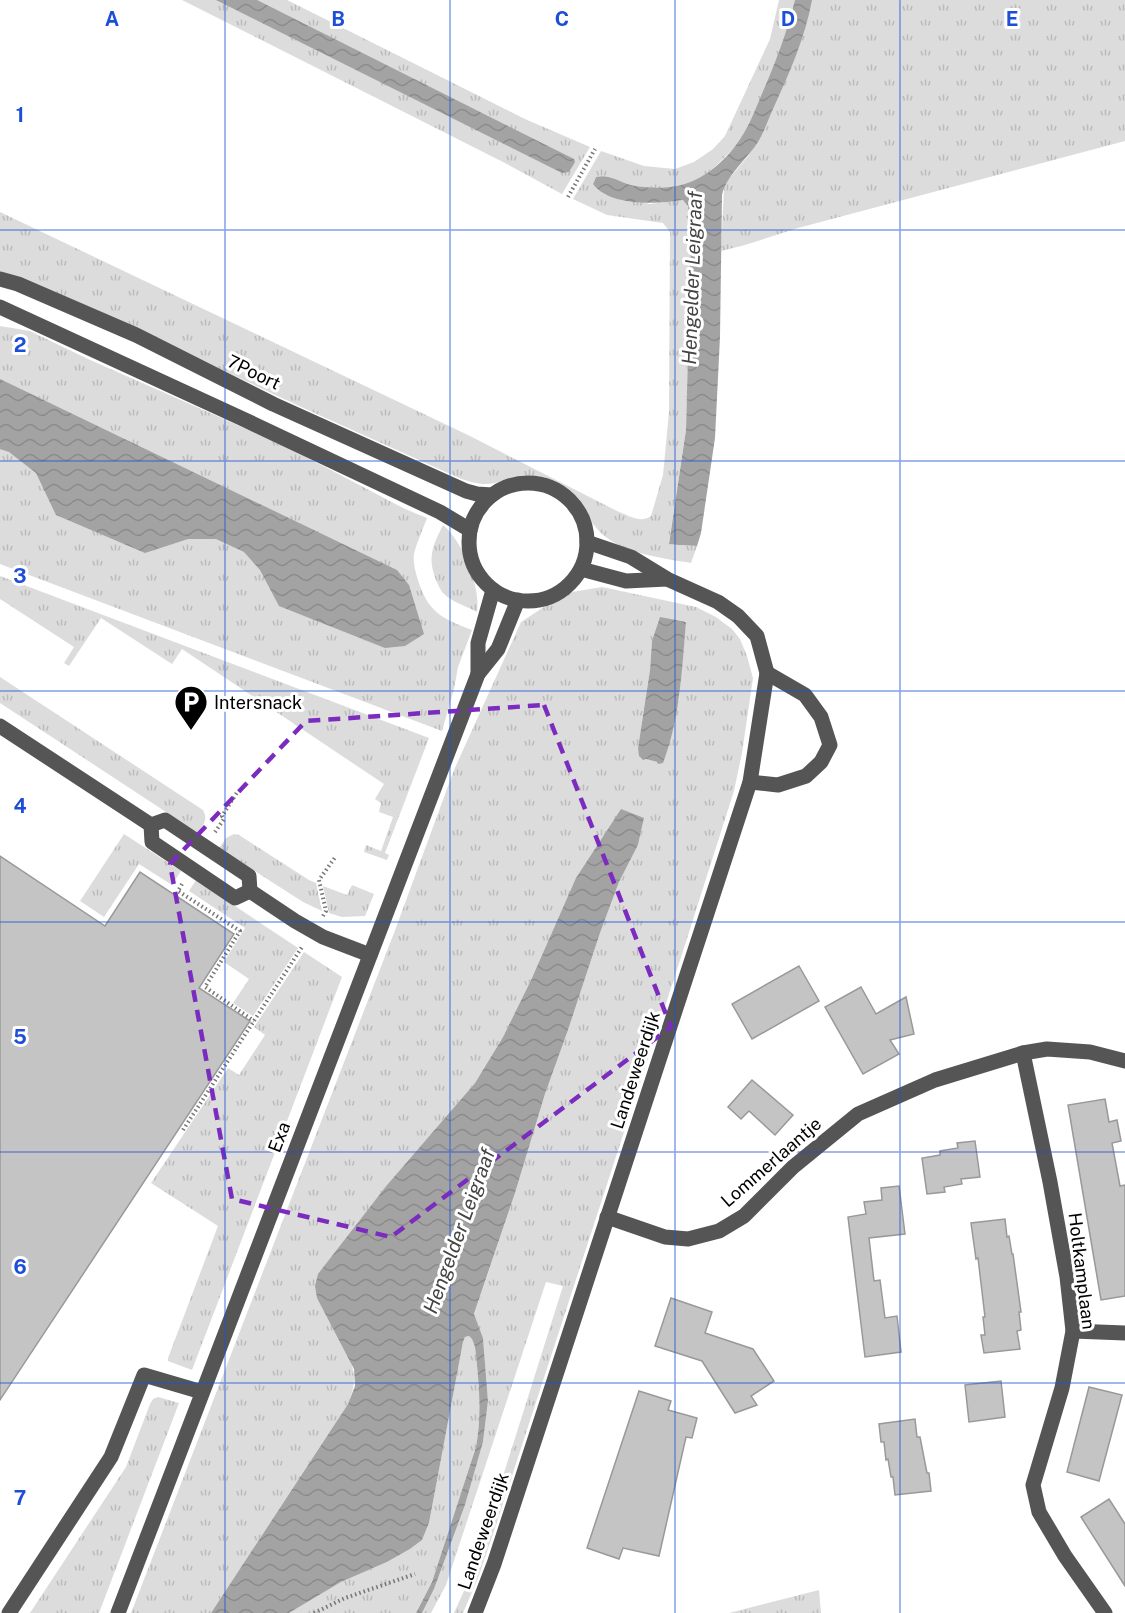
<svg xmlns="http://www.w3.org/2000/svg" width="1125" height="1613" font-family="'Public Sans',sans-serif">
  <defs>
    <pattern id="grass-tufts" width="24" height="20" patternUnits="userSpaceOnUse" patternTransform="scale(1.5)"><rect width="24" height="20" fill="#dcdcdc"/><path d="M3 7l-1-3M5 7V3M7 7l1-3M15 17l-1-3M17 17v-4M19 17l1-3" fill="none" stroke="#bbb"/></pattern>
    <pattern id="water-waves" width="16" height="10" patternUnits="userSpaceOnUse" patternTransform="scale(1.5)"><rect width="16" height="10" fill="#a3a3a3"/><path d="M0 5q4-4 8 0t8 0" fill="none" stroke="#8b8b8b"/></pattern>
  </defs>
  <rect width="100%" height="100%" fill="#fff"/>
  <!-- grass -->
  <g fill="url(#grass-tufts)" fill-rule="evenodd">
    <polygon points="182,0 287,0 525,119 590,147 562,194 503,162"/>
    <path d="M779,0H1125V141L798,228L745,245L721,251L724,188L727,181L749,155L737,145C725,156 714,170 699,179C681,190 651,190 631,185C617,181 611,174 596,177L593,184L649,204L684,200L688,206L691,235L686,430L669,543L697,546L691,563C663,558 623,554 601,533C581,513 583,493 553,480C530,471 516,479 495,483C482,486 471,482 459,478L299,406L158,340L0,275V212L470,436L617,511C628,515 640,524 651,516L663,475L669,412L670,232L663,223L607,215L573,199L601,151L644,166L675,169L694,162L713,149L725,136L770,39Z"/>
    <path d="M0,326L30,331L88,359L287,447L405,509L427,518C423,529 417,542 414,554C413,561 415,570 417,577C427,611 440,618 472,630L458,667L454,689L442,731L0,564Z"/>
    <path d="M443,525C462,540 481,587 477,612C466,606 452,602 443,593C440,589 438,585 436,580C427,557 433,545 443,525Z"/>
    <polygon points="0,576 429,738 385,853 389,855 387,860 364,852 366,845 381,851 393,817 379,812 381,803 375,799 384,784 182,649 172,664 101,618 69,666 64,663 74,647 0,599"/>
    <path d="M602,587L696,607L716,617L732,629L740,639L747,656L753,678L742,753L734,791L683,951L496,1525L478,1578L463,1613H454L473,1571L563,1286L546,1282L446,1585L431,1613H422L434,1589L465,1505L483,1442L488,1401L483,1338L474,1315L515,1193L545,1094L568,1030L600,933L619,882L638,845L644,818L532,978L503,1037L475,1083L387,1185L348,1354C356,1375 356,1383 348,1404L211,1613H131L394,933L454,770L521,622L547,605L572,592ZM686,621L679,699L657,762L646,759L643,760L640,757L638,748L650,670L652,641Z"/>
    <path d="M0,677L203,810C208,820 204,824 198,833L0,703Z"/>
    <polygon points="124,834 181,871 172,885 139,864 104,917 80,901"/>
    <polygon points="234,834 239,835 309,880 316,883 322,911 303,902 219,848 226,838"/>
    <polygon points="196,880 298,948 253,1016 233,1003 249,979 224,962 245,928 189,891"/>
    <polygon points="352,885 374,894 365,916 342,917 329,913 323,886 347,895"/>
    <polygon points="304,952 342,977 192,1370 168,1361 168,1358 218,1226 151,1183 228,1068 239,1075 265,1035 254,1027"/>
    <path d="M469,1336L472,1339L475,1347C479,1381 482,1414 476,1447L432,1582L416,1613H289L341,1582L387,1562L410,1549L422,1540L429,1523L463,1342L465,1337Z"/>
    <polygon points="158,1397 179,1403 99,1613 30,1613 126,1467 150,1404 153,1399"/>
    <polygon points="819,1590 821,1613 729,1613"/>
  </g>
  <!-- water -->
  <g fill="url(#water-waves)">
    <polygon points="216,0 257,0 574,159 575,162 569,172 562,173"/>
    <path d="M795,0H812C805,38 789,74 773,109C768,120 764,132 758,142C747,159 726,176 722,195L720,337L715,438L701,533L697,546L669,544L686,430L691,235L688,206L683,200C659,204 610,207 593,184L596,177C610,174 617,181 631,185C645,188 662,189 677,186C700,182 722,164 736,145C747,131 754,113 761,96C775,64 787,33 795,0Z"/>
    <polygon points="0,379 397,570 409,585 424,634 405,646 385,648 279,606 260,570 244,552 216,539 188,539 145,553 56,515 36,473 9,452 0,449"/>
    <path d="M660,617L686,622C682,669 680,719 663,763L658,764L657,762L646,759L643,760L639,756L638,748L650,670L652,641Z"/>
    <path d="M621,809L644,818L638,845L619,882L600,933L568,1030L545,1094L515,1193L474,1314L483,1338L488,1401L483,1442L465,1505L434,1589L422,1613H416L432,1582L476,1447C482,1414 479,1381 475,1347L472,1339L469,1336L465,1337L463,1342L429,1523L422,1540L410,1549L387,1562L341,1582L289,1613H211L348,1404L355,1386L354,1369L317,1298L315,1286L318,1274L387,1185L475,1083L503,1037L532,978L576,878Z"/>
  </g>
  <!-- building -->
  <g fill="#c4c4c4" stroke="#999" stroke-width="1.5">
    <polygon points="0,856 105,926 140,872 234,934 199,988 250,1021 0,1400"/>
    <polygon points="799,966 819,1001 752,1039 732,1004"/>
    <polygon points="861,987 876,1014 906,997 914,1034 890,1040 899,1054 863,1074 825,1007"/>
    <polygon points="752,1080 793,1115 775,1135 749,1111 741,1119 728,1107"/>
    <polygon points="1105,1099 1109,1122 1117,1120 1121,1141 1112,1143 1120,1186 1125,1185 1125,1296 1101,1300 1068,1105"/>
    <polygon points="975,1141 980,1177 961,1179 962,1184 944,1187 945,1192 927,1194 922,1158 940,1155 940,1151 958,1148 957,1143"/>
    <polygon points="899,1186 905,1234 869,1238 874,1281 880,1280 885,1318 897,1316 901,1352 865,1357 848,1217 866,1214 864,1202 882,1200 881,1188"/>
    <polygon points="1005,1219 1007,1237 1009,1236 1012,1254 1013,1254 1021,1312 1019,1312 1021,1330 1017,1331 1020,1349 984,1353 981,1335 985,1335 983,1317 985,1317 978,1258 976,1259 971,1223"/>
    <polygon points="671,1298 712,1312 705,1333 753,1349 774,1381 751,1396 757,1405 735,1413 702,1361 655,1346"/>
    <polygon points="1001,1381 1005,1417 969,1422 965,1385"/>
    <polygon points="1089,1387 1122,1395 1099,1481 1067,1472"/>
    <polygon points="639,1391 671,1401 668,1410 697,1418 692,1438 686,1437 659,1556 623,1548 619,1559 587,1548"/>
    <polygon points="915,1419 917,1437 920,1437 927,1473 929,1473 931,1491 895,1495 893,1477 891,1477 888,1459 886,1460 884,1442 881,1442 879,1424"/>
    <polygon points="1109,1499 1125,1524 1125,1586 1081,1517"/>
  </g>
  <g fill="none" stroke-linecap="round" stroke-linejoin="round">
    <!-- path -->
    <g stroke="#777" stroke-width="4" stroke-dasharray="1.5 3" stroke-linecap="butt">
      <polyline points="568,197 595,149"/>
      <polyline points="215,832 224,819 222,816 238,791"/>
      <polyline points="182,884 178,891 240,931 205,987 254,1021"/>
      <polyline points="323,916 326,911 319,880 336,856"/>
      <polyline points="183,1130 302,947"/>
      <polyline points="314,1613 345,1598 415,1574"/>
    </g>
    <!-- minor -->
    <g stroke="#555" stroke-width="15">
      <polyline points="0,279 18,284 136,335 273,404 466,491 477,494 492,495"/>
      <polyline points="0,307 243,419 440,512 470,530"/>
      <circle cx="528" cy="542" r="59"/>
      <polyline points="581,569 626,581 667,579"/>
      <polyline points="478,674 478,643 493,590"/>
      <polyline points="0,726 151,825"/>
      <polyline points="750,782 778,785 806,776 821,762 830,745 821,717 805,695 767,673"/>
      <polyline points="151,825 152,842 235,898 250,891"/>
      <polyline points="151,825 165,820 249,876 250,891"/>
      <polyline points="250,891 295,921 323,937 370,955"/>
      <polyline points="1023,1053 1050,1182 1067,1277 1073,1331 1062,1388 1033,1485 1039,1512 1065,1556 1105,1613"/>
      <polyline points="607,1217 665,1237 688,1239 719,1231 744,1216 793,1167 858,1114 935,1080 1023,1053 1047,1049 1090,1052 1125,1061"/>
      <polyline points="1073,1331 1125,1333"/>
      <polyline points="9,1613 111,1457 144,1375 202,1392"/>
      <polyline points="118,1613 478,674 498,649 518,600"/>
      <polyline points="475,1613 494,1564 750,782 767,673 757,636 738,616 718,602 667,579 631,557 587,542"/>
    </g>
  </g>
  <!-- marked area -->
  <path fill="none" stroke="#7b2cbf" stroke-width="4.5" stroke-dasharray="12 8" stroke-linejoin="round" d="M544,705L671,1027L391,1237L232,1199L170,864L306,721Z"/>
  <!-- grid -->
  <path fill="none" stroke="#1d4ed8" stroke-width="1.5" stroke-opacity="0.55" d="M225,0V1613M450,0V1613M675,0V1613M900,0V1613M0,230H1125M0,461H1125M0,691H1125M0,922H1125M0,1152H1125M0,1383H1125"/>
  <!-- icons -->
  <defs>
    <symbol id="parking-pin" viewBox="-11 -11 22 30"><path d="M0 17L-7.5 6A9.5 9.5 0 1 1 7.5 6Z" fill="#000" stroke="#fff"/><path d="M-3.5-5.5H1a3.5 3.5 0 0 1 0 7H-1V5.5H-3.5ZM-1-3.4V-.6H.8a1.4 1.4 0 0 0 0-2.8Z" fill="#fff"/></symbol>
  </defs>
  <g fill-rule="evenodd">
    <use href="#parking-pin" x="172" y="683" width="38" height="52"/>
  </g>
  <g text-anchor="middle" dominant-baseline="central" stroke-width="6" stroke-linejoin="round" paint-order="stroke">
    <!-- street labels -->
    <g font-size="18" fill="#000" stroke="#fff">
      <text transform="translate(254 372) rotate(26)">7Poort</text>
      <text transform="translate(635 1070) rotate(-72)">Landeweerdijk</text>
      <text transform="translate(279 1137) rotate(-69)">Exa</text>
      <text transform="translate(771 1162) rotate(-41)">Lommerlaantje</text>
      <text transform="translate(1082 1271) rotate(83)">Holtkamplaan</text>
      <text transform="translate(483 1531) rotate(-71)">Landeweerdijk</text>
    </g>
    <!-- poi labels -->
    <g font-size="18" fill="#000" stroke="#fff" text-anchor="start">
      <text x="214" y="702">Intersnack</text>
    </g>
    <!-- water labels -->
    <g font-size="20" font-style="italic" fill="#444" stroke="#fff">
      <text transform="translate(692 278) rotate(-88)">Hengelder Leigraaf</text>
      <text transform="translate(459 1231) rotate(-70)">Hengelder Leigraaf</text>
    </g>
  </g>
  <g font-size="20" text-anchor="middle" font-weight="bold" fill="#1d4ed8" stroke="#fff" stroke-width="6" stroke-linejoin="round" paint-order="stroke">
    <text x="112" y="26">A</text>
    <text x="338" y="26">B</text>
    <text x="562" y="26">C</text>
    <text x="788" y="26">D</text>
    <text x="1012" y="26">E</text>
    <text x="20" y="122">1</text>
    <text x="20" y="352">2</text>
    <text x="20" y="583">3</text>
    <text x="20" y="813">4</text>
    <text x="20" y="1044">5</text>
    <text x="20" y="1274">6</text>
    <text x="20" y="1505">7</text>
  </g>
</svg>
